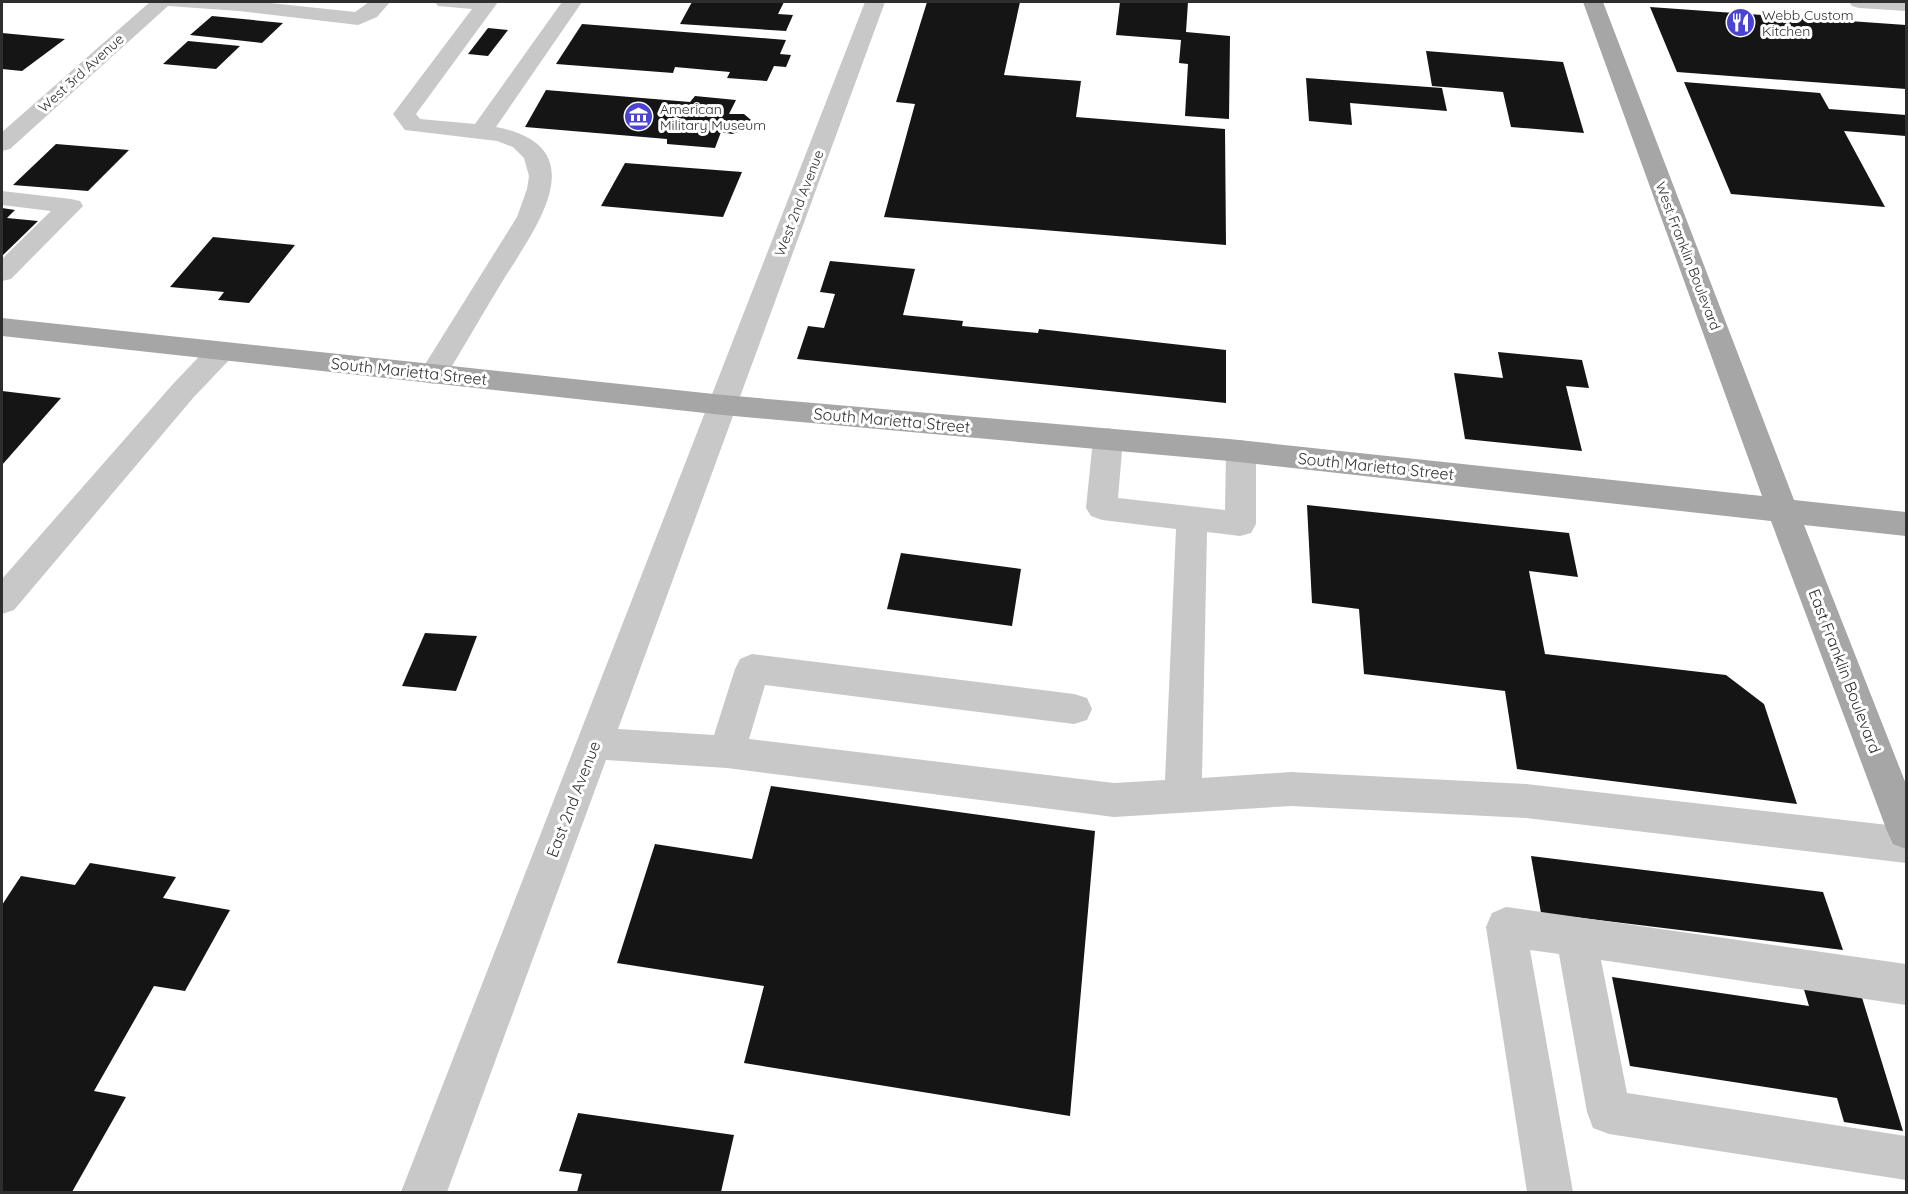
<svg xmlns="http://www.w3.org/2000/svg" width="1908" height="1194" font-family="Quicksand,sans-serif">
  <rect width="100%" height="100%" fill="#fff"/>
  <!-- building -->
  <g fill="#151515">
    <polygon points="692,2 784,2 778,14 793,15 786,31 680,24"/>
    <polygon points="927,2 1020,2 1004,75 1081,81 1076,117 1225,129 1226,245 884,217 915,104 896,102"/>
    <polygon points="1120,2 1188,2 1186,32 1230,36 1229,119 1185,116 1188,64 1179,63 1181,40 1116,35"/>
    <polygon points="1650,7 1906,25 1906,89 1677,72"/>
    <polygon points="212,16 283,23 262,43 190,35"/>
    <polygon points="582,24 786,40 780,54 791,55 786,67 774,66 767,81 727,78 730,72 675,67 673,73 556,64"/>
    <polygon points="488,28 508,30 488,56 468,54"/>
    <polygon points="2,33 65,39 22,71 2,69"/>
    <polygon points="188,41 240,46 216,69 163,64"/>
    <polygon points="1426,51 1563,62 1584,133 1511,127 1503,92 1432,86"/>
    <polygon points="1306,78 1442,88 1447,111 1350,103 1352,125 1309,121"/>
    <polygon points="1684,82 1820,93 1829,109 1906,115 1906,136 1844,131 1885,207 1731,194"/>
    <polygon points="546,90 690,102 695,96 736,100 729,114 744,114 751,120 747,129 732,134 721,132 715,148 667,144 667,139 525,127"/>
    <polygon points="56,144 129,150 88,191 13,185"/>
    <polygon points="625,163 742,172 723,217 601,206"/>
    <polygon points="2,208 15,210 7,218 38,221 2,256"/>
    <polygon points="213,237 295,245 249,303 218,300 224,292 170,287"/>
    <polygon points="830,261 915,269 903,315 963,321 962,326 1038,333 1039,329 1226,350 1226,403 797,359 808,326 824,328 835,294 820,292"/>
    <polygon points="1498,352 1582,360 1589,388 1566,386 1582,451 1465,439 1454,373 1503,378"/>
    <polygon points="2,391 61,398 2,465"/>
    <polygon points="1307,505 1569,533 1578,577 1529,571 1545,654 1726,675 1764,704 1797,804 1517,769 1505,691 1364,674 1359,609 1312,603"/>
    <polygon points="901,553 1021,569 1012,626 887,609"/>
    <polygon points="425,633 477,636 456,691 402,686"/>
    <polygon points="771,786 1095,831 1070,1116 744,1063 764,986 617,963 655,844 752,859"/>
    <polygon points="1531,856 1823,892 1843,950 1541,913"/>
    <polygon points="90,863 176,877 163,898 230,910 185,991 154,986 94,1091 126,1097 72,1192 2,1192 2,905 21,876 75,885"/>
    <polygon points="1612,977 1809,1006 1802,983 1860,991 1903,1131 1844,1122 1837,1098 1630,1066"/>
    <polygon points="578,1113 734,1135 721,1192 577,1192 582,1174 559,1171"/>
  </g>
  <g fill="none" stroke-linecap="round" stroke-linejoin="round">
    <!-- minor -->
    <g fill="#c8c8c8" fill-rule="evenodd">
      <polygon points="150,2 261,2 355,12 369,2 390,2 377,17 358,25 239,11 168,6 10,149 2,151 2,132"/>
      <path d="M435,2H498L416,114L420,119L475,124L562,2H582L496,127C599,147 534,230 502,282C482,315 463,348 443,381L433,384L423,381L419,374L517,217L527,189L529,176L524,158L513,147L497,141L405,130L393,114L472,9L438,6Z"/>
      <polygon points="865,2 885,2 618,729 714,735 735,669 740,659 752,654 1074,694 1087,698 1092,709 1087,720 1074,724 765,685 749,739 1114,783 1165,780 1176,529 1102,520 1091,516 1086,508 1093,439 1098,431 1108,428 1118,431 1123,439 1118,498 1225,510 1226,451 1230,443 1241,440 1252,443 1256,451 1256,524 1251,533 1240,536 1207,532 1202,778 1291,772 1526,784 1906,827 1906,863 1526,818 1291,806 1114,817 727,768 606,760 447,1192 401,1192"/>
      <polygon points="1849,2 1906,2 1906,11 1859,8 1852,6"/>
      <polygon points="2,191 71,199 80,201 83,206 11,279 2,281 2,259 51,211 2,205"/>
      <polygon points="221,342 231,344 235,351 231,358 193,398 14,610 2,614 2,579 173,384 211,344"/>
      <polygon points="1506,907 1906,964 1906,1005 1601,960 1627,1093 1906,1136 1906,1180 1609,1134 1593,1128 1587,1112 1559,954 1530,950 1573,1192 1527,1192 1486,927 1492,913"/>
    </g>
    <!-- major -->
    <polygon fill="#a6a6a6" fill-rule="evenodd" points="1583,2 1603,2 1794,500 1906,512 1906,536 1804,525 1906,784 1906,849 1893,844 1887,831 1771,521 1229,461 723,415 2,336 2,318 723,395 1229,439 1762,496"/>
  </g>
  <!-- icons -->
  <defs>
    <symbol id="restaurant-disc" viewBox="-11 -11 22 22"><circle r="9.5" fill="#4b44d1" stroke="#fff"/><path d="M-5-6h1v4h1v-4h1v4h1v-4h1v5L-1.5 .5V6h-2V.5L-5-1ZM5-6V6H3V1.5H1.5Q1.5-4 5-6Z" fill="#fff"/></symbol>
    <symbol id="museum-disc" viewBox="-11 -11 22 22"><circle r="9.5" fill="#4b44d1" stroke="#fff"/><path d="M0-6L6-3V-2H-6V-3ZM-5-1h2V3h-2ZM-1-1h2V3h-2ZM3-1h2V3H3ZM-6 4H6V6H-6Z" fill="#fff"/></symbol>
  </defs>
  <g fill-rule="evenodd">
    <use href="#restaurant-disc" x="1724" y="6" width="33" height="33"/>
    <use href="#museum-disc" x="622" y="100" width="33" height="33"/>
  </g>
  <g text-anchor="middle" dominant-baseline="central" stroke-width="6" stroke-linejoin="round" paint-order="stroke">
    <!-- far-poi labels -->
    <g font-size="14" fill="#2e2e2e" stroke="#fff" text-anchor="start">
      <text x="1762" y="15">Webb Custom<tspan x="1762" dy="16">Kitchen</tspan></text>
      <text x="660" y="109">American<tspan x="660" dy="16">Military Museum</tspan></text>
    </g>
    <!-- far-street labels -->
    <g font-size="14" fill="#2e2e2e" stroke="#fff">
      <text transform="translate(81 73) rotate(-42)">West 3rd Avenue</text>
      <text transform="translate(799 203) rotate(-69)">West 2nd Avenue</text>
      <text transform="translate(1688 256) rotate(69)">West Franklin Boulevard</text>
    </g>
    <!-- street labels -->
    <g font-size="16" fill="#2e2e2e" stroke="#fff">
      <text transform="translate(409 371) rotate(6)">South Marietta Street</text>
      <text transform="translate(892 420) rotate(5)">South Marietta Street</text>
      <text transform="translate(1376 466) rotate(6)">South Marietta Street</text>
      <text transform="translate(1845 671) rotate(69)">East Franklin Boulevard</text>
      <text transform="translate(573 799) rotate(-69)">East 2nd Avenue</text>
    </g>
  </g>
  <!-- border -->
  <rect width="1908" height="1194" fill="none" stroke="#2e2e2e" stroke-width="6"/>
</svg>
